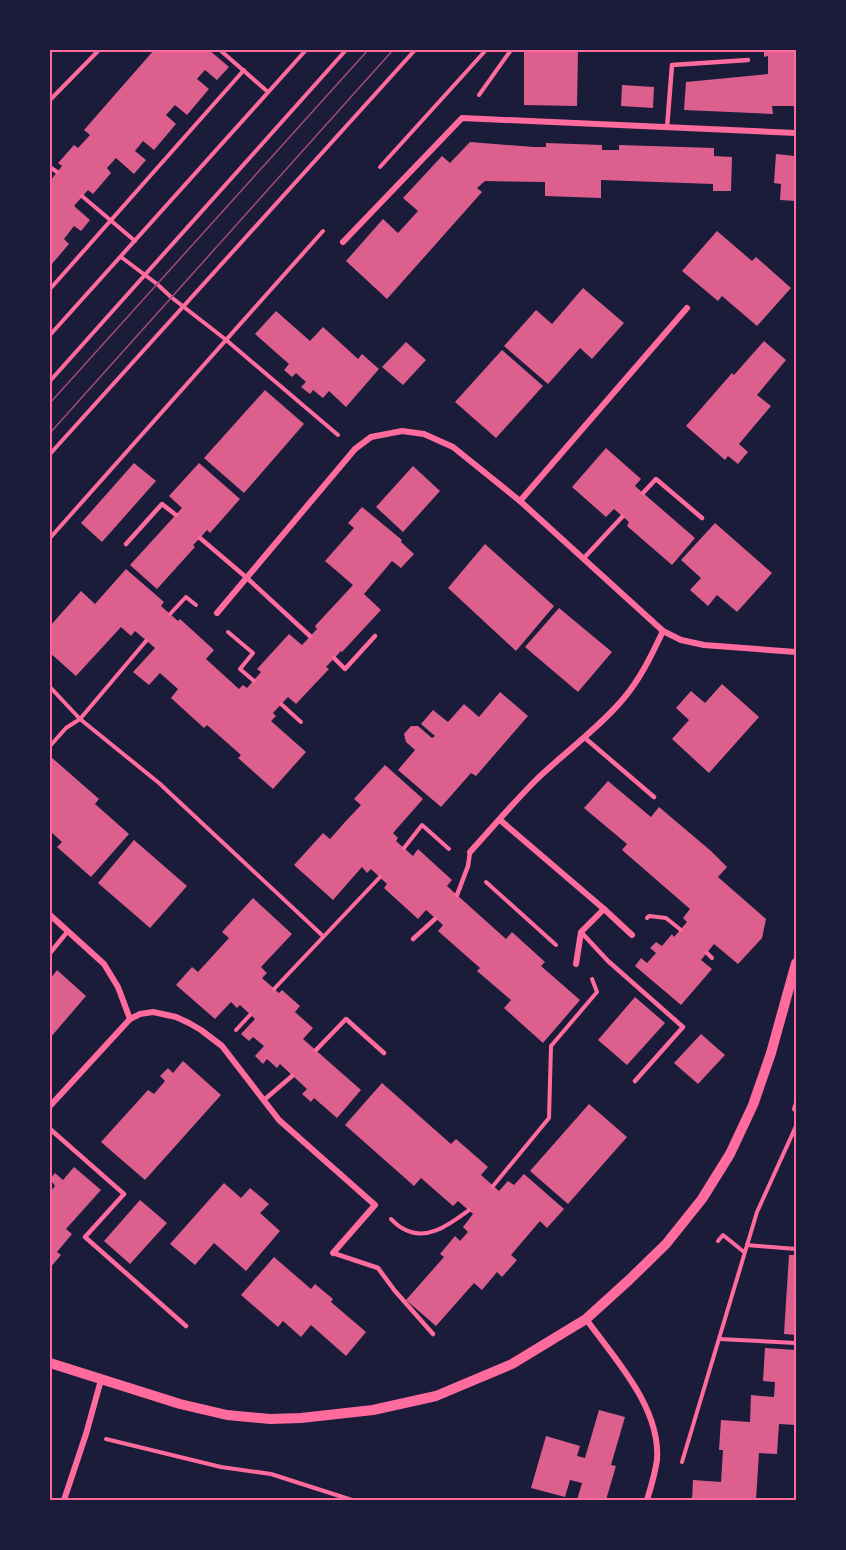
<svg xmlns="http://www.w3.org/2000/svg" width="846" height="1550" font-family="Merriweather,serif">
  <rect width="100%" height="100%" fill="#1b1b3a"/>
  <!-- building -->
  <g fill="#dd5f8e">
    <polygon points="154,50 209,50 229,67 217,80 205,70 197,79 209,89 187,115 175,105 166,115 176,124 154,150 143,141 135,151 146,160 134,174 116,158 107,168 111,173 93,194 88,190 74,206 90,220 81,231 74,226 64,239 69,244 51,265 50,263 50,181 62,166 58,163 74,145 78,148 90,135 84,130"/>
    <polygon points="537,50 580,50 578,51 577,106 524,105 524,51 537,51"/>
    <polygon points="764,50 796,50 796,106 772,106 773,114 684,110 686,82 768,74 768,56 764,57"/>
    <polygon points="622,85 654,87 653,108 621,106"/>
    <polygon points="470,142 534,147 546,147 546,143 602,145 602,150 619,150 619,145 714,148 714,156 732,157 731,191 713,191 713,184 601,180 601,198 545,196 545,182 485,181 477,188 482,192 387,299 346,261 383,219 398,233 418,211 403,198 442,156 450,163"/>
    <polygon points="776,154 795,156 794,160 796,160 796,201 780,200 781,184 774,183"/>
    <polygon points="717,231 752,261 756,257 791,288 757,326 722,296 718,301 682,271"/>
    <polygon points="583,288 624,323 592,359 580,348 548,384 504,346 536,310 552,324"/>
    <polygon points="276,311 310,341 323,327 358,359 362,354 379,369 346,407 329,391 323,398 313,390 310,394 301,387 306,382 296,373 292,377 284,370 289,364 255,334"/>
    <polygon points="764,341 786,360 757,395 771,406 739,444 748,452 738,464 728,456 725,460 686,426 732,373 734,375"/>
    <polygon points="406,342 426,360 403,385 382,367"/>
    <polygon points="502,350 543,386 496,438 455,402"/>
    <polygon points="265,390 304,424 244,493 204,458"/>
    <polygon points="606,448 641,479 635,486 695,538 672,565 627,526 629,522 614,509 606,517 572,487"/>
    <polygon points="134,463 156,481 102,542 81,523"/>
    <polygon points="199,463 240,499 210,533 207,530 200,538 193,545 195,547 157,589 130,565 182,508 169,496"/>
    <polygon points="413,466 440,491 403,532 376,507"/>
    <polygon points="362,507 402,540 401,542 414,554 401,568 392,561 364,594 381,610 342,652 341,651 326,667 329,669 312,687 296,704 288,697 273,713 276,716 271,721 306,752 273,789 238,758 241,755 207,725 204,728 171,698 178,689 160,673 149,685 133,672 155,648 135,631 131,636 121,627 76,676 50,653 50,626 81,591 95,604 126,569 164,602 161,606 178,621 180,619 214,650 206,659 239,689 243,685 247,688 261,672 257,669 289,634 302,645 317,629 315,626 353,585 325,561 354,528 348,523"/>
    <polygon points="715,523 772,573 737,612 717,595 708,606 690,590 701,578 681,560"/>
    <polygon points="485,544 554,606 516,651 448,588"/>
    <polygon points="559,608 612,652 578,692 525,647"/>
    <polygon points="722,684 759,717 709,773 672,739 689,720 676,708 691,691 705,703"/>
    <polygon points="500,692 528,716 476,776 471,773 441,807 398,770 415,750 406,742 404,734 411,726 418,726 432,738 435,736 421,724 433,710 448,722 464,704 479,717"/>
    <polygon points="50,756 99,799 95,804 129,834 91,877 57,847 62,842 50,831"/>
    <polygon points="385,765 423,799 393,833 398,838 396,841 413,856 418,849 452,880 447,886 457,895 506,939 512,932 545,962 541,966 580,1000 543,1043 504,1008 511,1000 477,971 480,968 438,931 443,925 426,910 418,919 384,888 387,884 371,869 367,873 362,867 333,900 294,865 323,833 330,839 345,822 361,805 354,799"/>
    <polygon points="608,781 651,817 659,807 711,851 727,867 718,877 766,919 762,938 738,964 714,944 701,960 712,969 681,1005 635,966 641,958 647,963 656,953 650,948 656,942 662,946 672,934 674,937 687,922 683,918 690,909 622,850 627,844 584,808"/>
    <polygon points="134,840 187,886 150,928 98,883"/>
    <polygon points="253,898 292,934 261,967 267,973 262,978 279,993 282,990 300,1006 295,1012 313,1028 303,1039 361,1090 337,1118 314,1098 311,1102 302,1094 307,1089 280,1064 277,1068 267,1059 263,1064 255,1056 264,1046 253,1037 249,1041 241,1034 255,1019 240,1005 237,1008 231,1002 215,1019 176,985 192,967 198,972 229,938 222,932"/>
    <polygon points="57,970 86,996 50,1038 50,979"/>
    <polygon points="635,997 665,1023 627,1065 598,1040"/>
    <polygon points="701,1034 725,1055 698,1084 674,1063"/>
    <polygon points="183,1061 221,1095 145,1180 101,1142 148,1090 154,1094 165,1081 160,1076 168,1068 173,1073"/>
    <polygon points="382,1083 451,1144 456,1139 488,1167 481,1175 499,1191 508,1181 514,1185 524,1174 564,1209 547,1228 540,1221 511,1255 517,1260 502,1277 497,1272 482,1290 474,1283 436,1326 406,1300 444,1257 440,1254 455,1236 460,1241 468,1232 463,1227 473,1214 458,1201 453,1206 421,1178 414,1186 345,1125"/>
    <polygon points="589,1104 627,1137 568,1204 530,1171"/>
    <polygon points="74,1167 101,1190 66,1229 72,1234 57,1252 61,1255 50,1268 50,1192 55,1186 50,1179 55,1173 63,1180"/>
    <polygon points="224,1183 241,1198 250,1188 269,1204 260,1213 280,1231 246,1271 214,1243 195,1265 170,1244"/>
    <polygon points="140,1200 167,1223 130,1264 104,1241"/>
    <polygon points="789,1255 796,1255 796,1335 784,1334"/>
    <polygon points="274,1257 311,1289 315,1284 333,1299 331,1302 366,1332 346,1356 311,1325 301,1337 283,1321 278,1327 241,1295"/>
    <polygon points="765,1348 796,1350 796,1425 779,1424 777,1454 759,1453 756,1500 692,1500 693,1480 721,1482 723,1450 719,1450 721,1420 750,1422 751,1395 774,1397 775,1382 763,1381"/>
    <polygon points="599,1410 625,1417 611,1465 616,1466 606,1500 577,1500 582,1483 570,1480 565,1497 531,1488 546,1436 580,1446 577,1456 585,1458"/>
  </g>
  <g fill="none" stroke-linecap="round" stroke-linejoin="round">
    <!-- path -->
    <g stroke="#ff6b9d" stroke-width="4">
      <polyline points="220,50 268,92"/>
      <polyline points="479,95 511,50"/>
      <polyline points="50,100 99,50"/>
      <polyline points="50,167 57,172"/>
      <polyline points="380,167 486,50"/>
      <polyline points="82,196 135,241"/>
      <polyline points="121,257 157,284 171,297 225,339 338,435"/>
      <polyline points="50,289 244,70"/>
      <polyline points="50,335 306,50"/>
      <polyline points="50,381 346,50"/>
      <polyline points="50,454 415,50"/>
      <polyline points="50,538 323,231"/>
      <polyline points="170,614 186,597 196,605"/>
      <polyline points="228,632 253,653 240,669 254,681"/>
      <polyline points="50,687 80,719 159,783 323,936"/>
      <polyline points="281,704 301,722"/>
      <polyline points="50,746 66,728 80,719 146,641"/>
      <polyline points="404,848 422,825 449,849"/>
      <polyline points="486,882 556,945"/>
      <polyline points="647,918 649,916 666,918 681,930"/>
      <polyline points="707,953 712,958"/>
      <polyline points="274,989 380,877"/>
      <polyline points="236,1030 250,1015"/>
      <polyline points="796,1103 794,1109 796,1111"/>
      <polyline points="493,1186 549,1118 551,1046 597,992 592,979"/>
      <path d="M391,1219C394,1222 398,1226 402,1228C426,1243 450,1224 469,1210"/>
      <polyline points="718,1241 723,1235 744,1252"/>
      <polyline points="747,1245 796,1249"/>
      <polyline points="719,1339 796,1343"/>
      <polyline points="106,1439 221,1467 271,1474 352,1500"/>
      <polyline points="682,1462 757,1212 796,1126"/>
    </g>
    <!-- service -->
    <g stroke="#ff6b9d" stroke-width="4.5">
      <polyline points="667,128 672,65 748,60"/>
      <polyline points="643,493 656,479 702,518"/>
      <polyline points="200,538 247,578 310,636"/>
      <polyline points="126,544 162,504 176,515"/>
      <polyline points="583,559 622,517"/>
      <polyline points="334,658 345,669 375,636"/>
      <polyline points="585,738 654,797"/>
      <polyline points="457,895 468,866 470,852"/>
      <polyline points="581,932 608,961 683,1027 635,1081"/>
      <polyline points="413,939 435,919"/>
      <polyline points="50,953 68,931"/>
      <polyline points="316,1050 346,1019 384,1053"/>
      <polyline points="264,1100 292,1076"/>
      <polyline points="50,1129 124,1194 85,1237 186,1326"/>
      <polyline points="333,1253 378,1268 395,1291 433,1334"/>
    </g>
    <!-- minor -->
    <g stroke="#ff6b9d" stroke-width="6">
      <polyline points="343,242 462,118 796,133"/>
      <polyline points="520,501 687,308"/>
      <polyline points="217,613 355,449 371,437 402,431 424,434 453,447 520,501 663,631 681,640 704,645 796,652"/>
      <polyline points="500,820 604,909 632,935"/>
      <path d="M470,852C492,828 513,803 536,780C565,752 598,729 624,698C641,678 652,654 663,631"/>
      <polyline points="50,915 104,964 118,987 130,1019"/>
      <polyline points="576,964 581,932 604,909"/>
      <polyline points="50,1106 130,1019 140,1014 153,1012 176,1017 189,1023 201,1030 222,1046 279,1120 375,1205 333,1253"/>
      <path d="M586,1319C615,1359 661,1408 657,1460C655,1474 651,1487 647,1500"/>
      <polyline points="64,1500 86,1434 101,1380"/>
    </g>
    <!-- tertiary -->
    <polyline stroke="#ff6b9d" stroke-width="10" points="50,1363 180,1404 227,1415 270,1419 301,1418 373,1410 436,1396 512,1364 586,1319 629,1280 666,1244 702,1199 730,1154 753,1105 771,1053 796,963"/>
    <!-- tram -->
    <g stroke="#a44b75" stroke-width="1.5">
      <polyline points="50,403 368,50"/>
      <polyline points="50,433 393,50"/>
    </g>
  </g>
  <!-- border -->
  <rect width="846" height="1550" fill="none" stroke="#1b1b3a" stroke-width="102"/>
  <rect x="51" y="51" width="744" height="1448" fill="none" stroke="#ff6b9d" stroke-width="2"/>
</svg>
